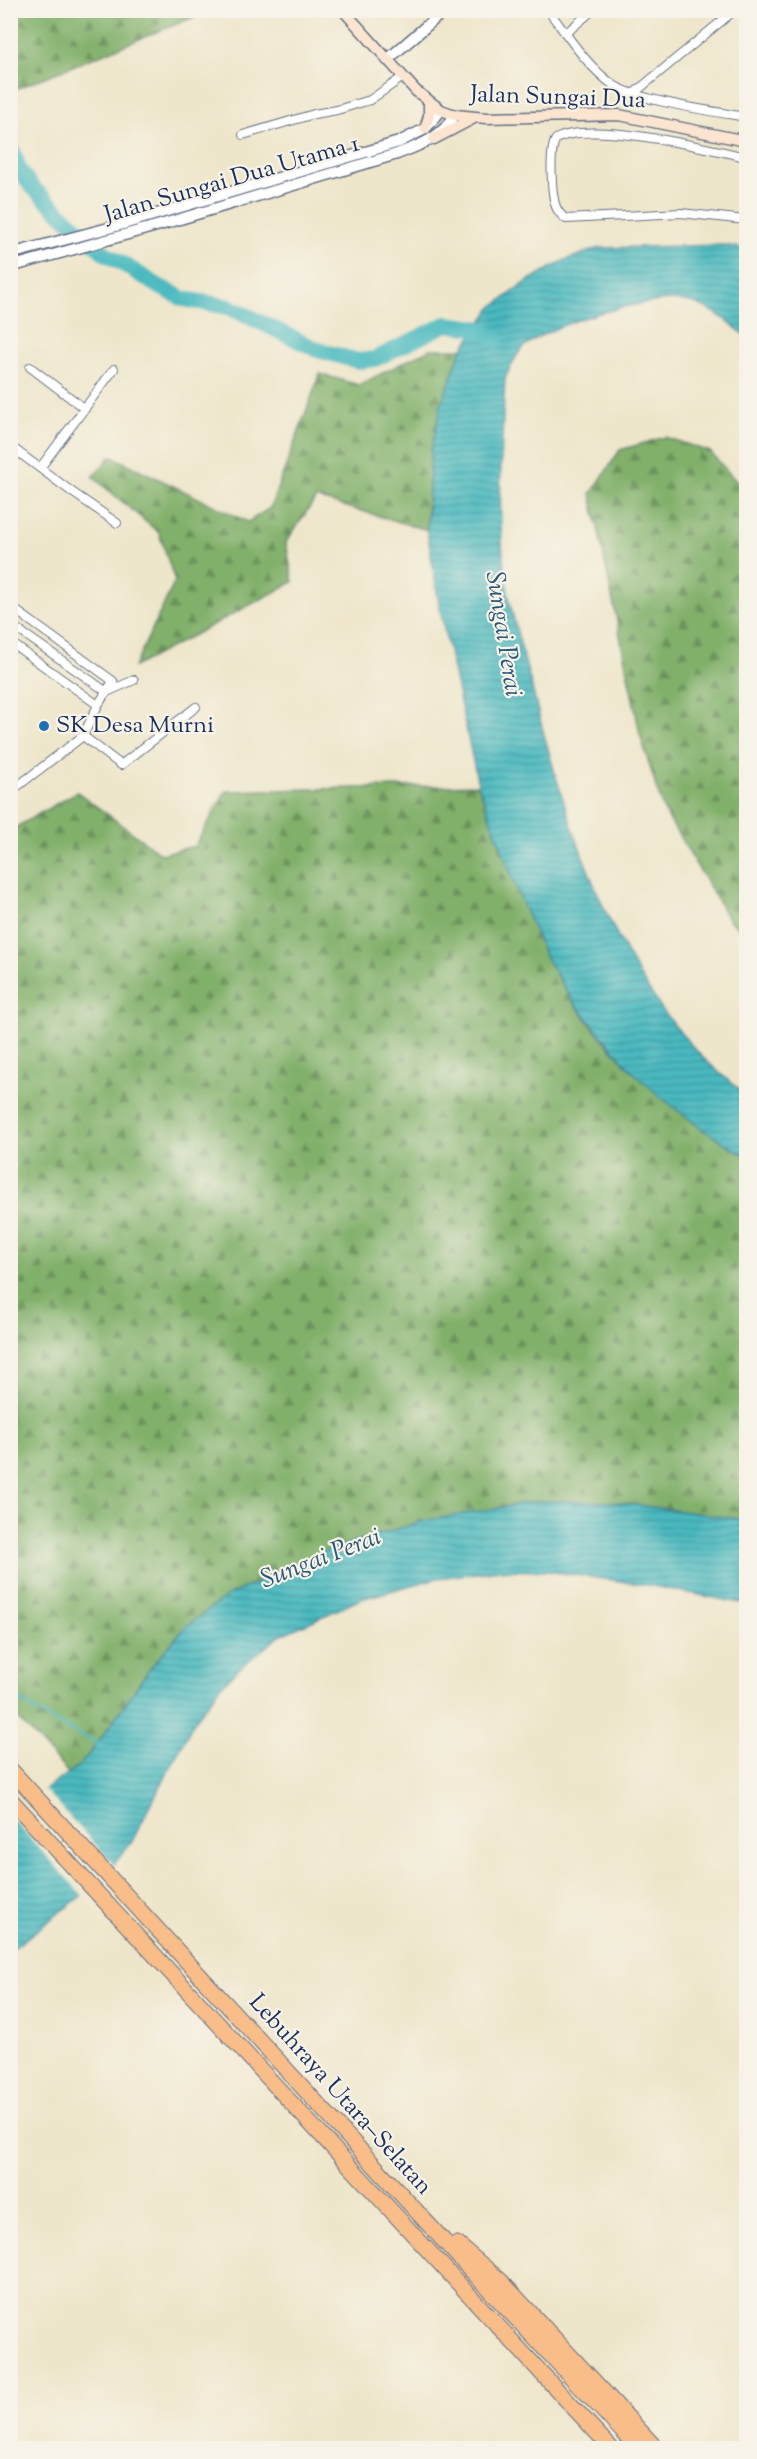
<svg xmlns="http://www.w3.org/2000/svg" width="757" height="2459" font-family="'Sorts Mill Goudy',serif">
  <defs>
    <pattern id="forest-firs" width="22" height="20" patternUnits="userSpaceOnUse" patternTransform="scale(1.5)"><rect width="22" height="20" fill="#81b06a"/><path d="M5 1l3.5 6h-7zM16 11l3.5 6h-7z" fill="#69905a"/></pattern>
    <pattern id="water-rules" width="6" height="5" patternUnits="userSpaceOnUse" patternTransform="scale(1.5)"><rect width="6" height="5" fill="#4ab9bf"/><path d="M0 2.5h6" fill="none" stroke="#3d979e"/></pattern>
  </defs>
  <rect width="100%" height="100%" fill="#f7f3e8"/>
  <filter id="ink" filterUnits="userSpaceOnUse"><feTurbulence type="fractalNoise" baseFrequency=".0167" numOctaves="2"/><feDisplacementMap in="SourceGraphic" scale="12" xChannelSelector="R" yChannelSelector="G"/><feConvolveMatrix kernelMatrix="1 2 1 2 8 2 1 2 1" color-interpolation-filters="sRGB"/></filter>
  <filter id="wash" filterUnits="userSpaceOnUse"><feTurbulence type="fractalNoise" baseFrequency=".008" numOctaves="4" result="noise"/><feDisplacementMap in="SourceGraphic" scale="24" xChannelSelector="R" yChannelSelector="G"/><feGaussianBlur stdDeviation="1.35" result="paint"/><feColorMatrix in="noise" values="0 0 0 0 0 0 0 0 0 0 0 0 0 0 0 0 0 1.4 0 .05"/><feComposite in="paint" operator="in"/></filter>
  <g filter="url(#wash)">
    <rect width="100%" height="100%" fill="#eee6ca"/>
    <!-- forest -->
    <g fill="url(#forest-firs)" stroke="#4e7064" stroke-width="1.5">
      <polygon points="11,10 209,10 209,11 11,91"/>
      <path d="M430,349H462C436,410 428,464 427,530L316,498L286,542L293,582L134,667L175,581L159,533L93,477L111,456L248,522L270,508L320,374L359,385Z"/>
      <polygon points="665,437 710,452 746,492 746,934 729,920 663,809 640,734 591,494 620,450"/>
      <path d="M478,785C494,829 510,873 529,917C535,931 540,946 547,959C593,1045 664,1106 746,1156V1520L614,1502L538,1501L424,1521L331,1549L231,1594L186,1626L148,1671L100,1740L80,1765L69,1774L11,1711L10,956L13,952L15,911L11,902V830L77,792L161,854L195,846L226,791Z"/>
    </g>
    <!-- water -->
    <g fill="url(#water-rules)" stroke="#32748e" stroke-width="1.5">
      <path d="M725,245L746,249V336C729,323 713,308 691,302C654,293 553,322 524,347C515,355 510,368 505,379C502,440 497,503 504,565C508,605 521,645 531,684C566,827 621,1005 746,1094V1156L702,1129L657,1094L630,1069L575,1004L546,958L516,888L478,784L440,610L427,530L431,450L441,405L462,349L492,307L531,279L565,260L599,248Z"/>
      <polygon points="538,1501 614,1502 746,1520 746,1604 647,1585 547,1571 500,1570 438,1578 361,1599 281,1635 242,1666 220,1687 195,1720 131,1843 109,1870 80,1897 11,1950 10,1814 80,1765 100,1740 148,1671 186,1626 231,1594 331,1549 424,1521"/>
    </g>
    <!-- pier -->
    <polygon fill="#eee6ca" points="42,1787 116,1867 84,1897 11,1817 10,1810 22,1797"/>
    <g fill="none" stroke-linecap="round" stroke-linejoin="round">
      <!-- stream -->
      <path stroke="#4ab9bf" stroke-width="3" d="M10,1691C34,1715 71,1729 101,1745"/>
      <!-- river -->
      <polyline stroke="#4ab9bf" stroke-width="16" points="10,142 19,169 31,186 71,223 105,253 160,287 184,299 229,307 318,350 358,361 375,359 446,324 476,328 496,338"/>
    </g>
  </g>
  <g filter="url(#ink)">
    <g fill="none" stroke-linecap="round" stroke-linejoin="round">
      <defs>
        <g id="minor">
          <path d="M548,10C567,35 587,66 612,84C633,100 717,112 746,117"/>
          <polyline points="566,33 593,10"/>
          <polyline points="633,94 735,10"/>
          <polyline points="243,135 314,114 337,110 370,100 403,77"/>
          <path d="M746,157C706,148 590,120 556,139C549,149 551,197 557,209C559,213 562,216 566,219L681,213L746,220"/>
          <polyline points="30,367 85,409"/>
          <polyline points="10,446 72,492 117,523"/>
          <polyline points="40,468 114,369"/>
          <polyline points="10,606 113,681 98,705 83,736 10,792"/>
          <polyline points="10,624 107,692"/>
          <polyline points="10,642 98,705"/>
          <polyline points="107,692 134,680"/>
          <polyline points="83,736 121,765 196,707"/>
        </g>
        <g id="tertiary">
          <polyline points="387,60 445,10"/>
          <polyline points="10,254 120,225 399,142 425,129 441,110"/>
          <path d="M10,267L160,225L397,154C421,145 441,138 455,115"/>
        </g>
        <g id="secondary">
          <polyline points="343,10 416,91 441,110 455,115 486,118 619,115 746,141"/>
          <polyline points="425,129 429,116 429,103"/>
          <polyline points="434,139 474,118"/>
        </g>
        <g id="motorway">
          <polyline points="10,1769 465,2264 638,2448"/>
          <polyline points="10,1799 611,2448"/>
          <polyline points="457,2244 501,2281 656,2448"/>
        </g>
      </defs>
      <!-- minor casing -->
      <use href="#minor" stroke="#656f84" stroke-width="10"/>
      <!-- tertiary casing -->
      <use href="#tertiary" stroke="#656f84" stroke-width="13"/>
      <!-- secondary casing -->
      <use href="#secondary" stroke="#656f84" stroke-width="13"/>
      <!-- motorway casing -->
      <use href="#motorway" stroke="#656f84" stroke-width="17"/>
      <!-- minor -->
      <use href="#minor" stroke="#fff" stroke-width="8"/>
      <!-- tertiary -->
      <use href="#tertiary" stroke="#fff" stroke-width="10"/>
      <!-- secondary -->
      <use href="#secondary" stroke="#fce5d0" stroke-width="10"/>
      <!-- motorway -->
      <use href="#motorway" stroke="#f8bd89" stroke-width="15"/>
    </g>
  </g>
  <!-- markers -->
  <circle fill="#1f6fb2" stroke="#f7f3e8" stroke-width="2" cx="44" cy="726" r="6"/>
  <g text-anchor="middle" dominant-baseline="central" stroke-width="4.5" stroke-linejoin="round" paint-order="stroke">
    <!-- street labels -->
    <g font-size="24" fill="#1b2f5e" stroke="#f7f3e8">
      <text transform="translate(558 98) rotate(2)">Jalan Sungai Dua</text>
      <text transform="translate(232 180) rotate(-16)">Jalan Sungai Dua Utama 1</text>
      <text transform="translate(340 2095) rotate(48)">Lebuhraya Utara–Selatan</text>
    </g>
    <!-- poi labels -->
    <g font-size="24" fill="#1b2f5e" stroke="#f7f3e8" text-anchor="start">
      <text x="56" y="726">SK Desa Murni</text>
    </g>
    <!-- water labels -->
    <g font-size="26" font-style="italic" fill="#29587b" stroke="#f7f3e8">
      <text transform="translate(503 634) rotate(81)">Sungai Perai</text>
      <text transform="translate(321 1559) rotate(-21)">Sungai Perai</text>
    </g>
  </g>
  <!-- margin -->
  <rect width="757" height="2459" fill="none" stroke="#f7f3e8" stroke-width="36"/>
</svg>
